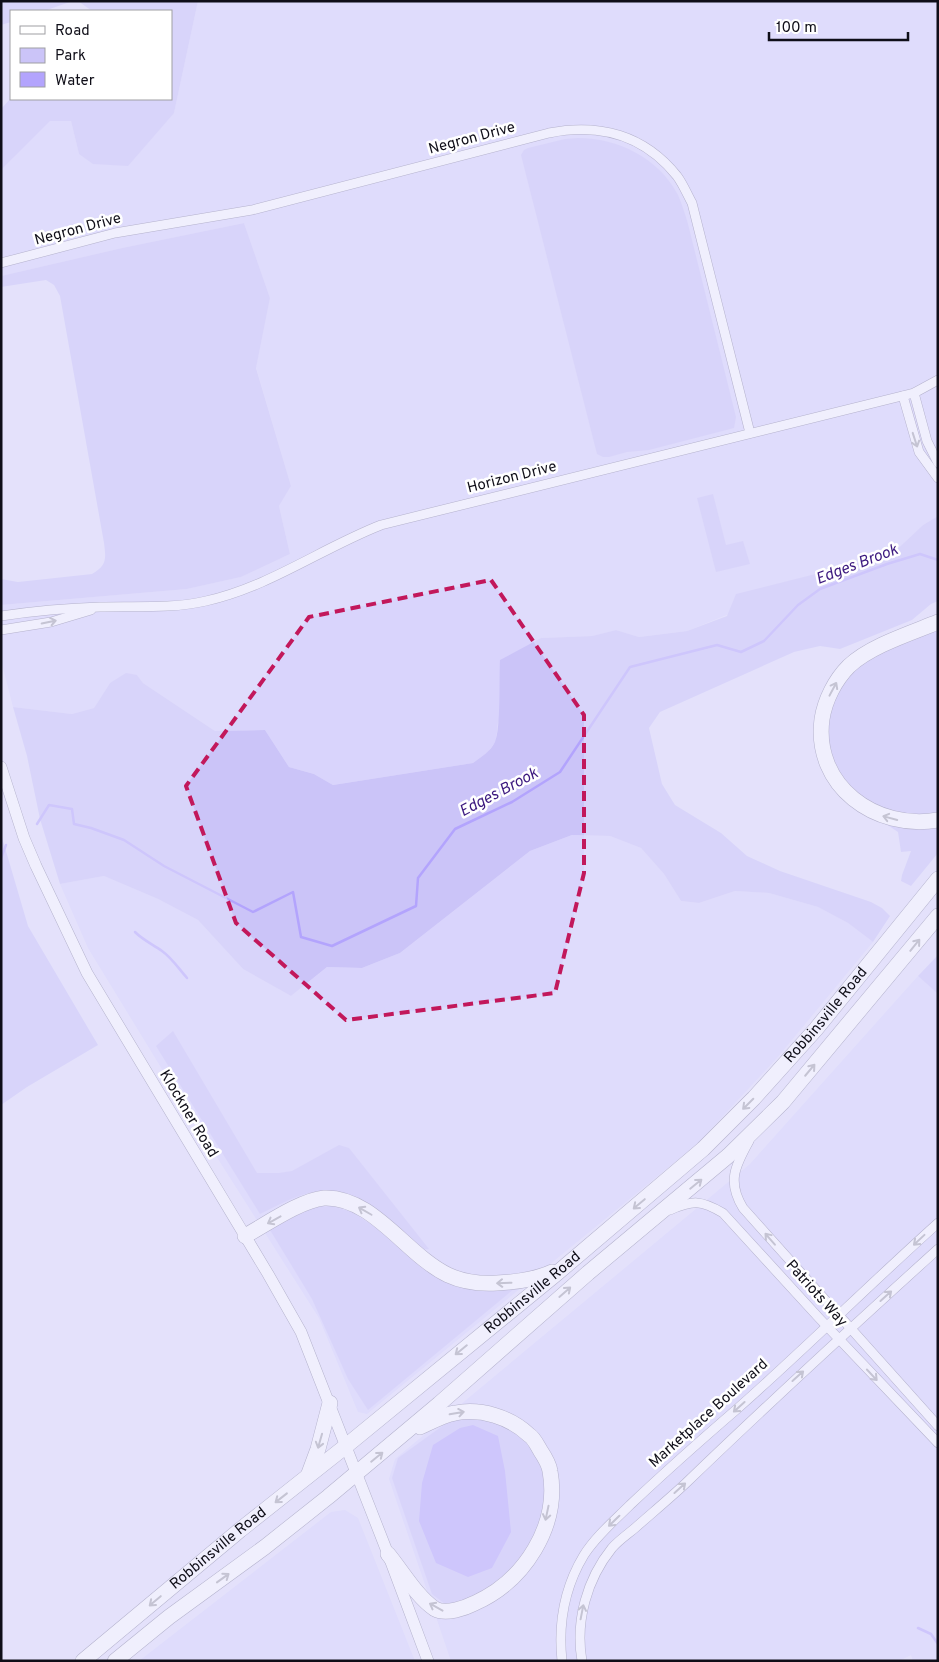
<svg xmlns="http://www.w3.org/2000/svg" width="939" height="1662" font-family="Overpass,sans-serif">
  <rect width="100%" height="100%" fill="#e4e1fb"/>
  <!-- built -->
  <g fill="#d9d4fc">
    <polygon points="198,1 938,1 938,516 923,525 891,555 837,570 687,631 639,637 616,630 592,636 541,638 498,723 496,741 488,752 473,763 333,785 314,774 289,767 265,730 215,731 143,683 137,675 110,683 94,708 72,714 13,707 1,660 1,605 187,589 241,577 290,554 279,506 291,486 256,367 270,298 244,223 122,248 1,276 1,170 49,121 71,121 79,154 174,113"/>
    <polygon points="572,835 610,836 641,848 664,874 681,901 699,903 735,891 769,893 818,907 848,923 873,942 777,1058 698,1143 367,1414 358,1412 319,1318 190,1115 88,948 60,884 104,876 158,899 198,920 243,969 291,996 327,967 362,968 400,953 530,851"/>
    <polygon points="918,976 938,994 938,1661 913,1661 911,1655 899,1661 451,1661 389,1479 395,1459 750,1164"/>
    <polygon points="345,1510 358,1518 415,1661 139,1661 331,1512"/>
  </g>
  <!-- green -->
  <g fill="#cbc4f8">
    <polygon points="1,1 73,1 44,11 11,11 11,22 1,25"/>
    <polygon points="78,1 198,1 174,113 128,166 93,164 79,154 71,121 50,121 1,170 1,109 11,98 171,99 171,11 92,11"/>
    <path d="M578,138C618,138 659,158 678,195C682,204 685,214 688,224L736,417L734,428L649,450L627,452L609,457H603L597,454L521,155L524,150L528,148L565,139Z"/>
    <path d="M244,223L270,298L256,368L291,486L279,506L290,554L241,577L187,589L1,605V579L18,582L92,574C107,565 106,559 104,543L60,296L54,285L46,280L1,287V276L122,248Z"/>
    <polygon points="713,494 726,545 743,541 750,564 716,572 697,498"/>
    <path d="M938,516V601L931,604L912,620L840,649L820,646L794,652L660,712L649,728L662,784L675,805L721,833L747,856L780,871L871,902L882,908L890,916L873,942L848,923L818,907L769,893L735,891L699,903L681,901L664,874L641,848L610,836L572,835L530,851L400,953L362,968L327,967L291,996L243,969L198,920L158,899L104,876L60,884L40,819L27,756L13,707L72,714L94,708L110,683L126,673L137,675L143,683L215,731L265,730L289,767L314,774L333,785L473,763C481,757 490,752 495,742C501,728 499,677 500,660L541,638L592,636L616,630L639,637L687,631L727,616L736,594L891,555L923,525Z"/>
    <polygon points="938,628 938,814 898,814 862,798 839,774 828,747 827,732 832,703 849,674 874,655"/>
    <polygon points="880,820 938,824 938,853 911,886 901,881 902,875 911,851 901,852 898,832"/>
    <polygon points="1,834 28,926 98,1045 27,1087 1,1105"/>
    <polygon points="938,955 938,994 918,976"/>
    <path d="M173,1031L257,1173H279L292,1171L339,1145L349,1148L429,1249L419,1250C389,1224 353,1182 309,1193C292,1197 275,1207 260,1214L156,1046Z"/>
    <polygon points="332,1206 352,1212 381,1231 430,1272 515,1288 368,1410 348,1379 312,1299 270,1230 312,1207"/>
    <polygon points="481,1417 514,1431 534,1451 546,1478 543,1514 527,1551 498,1585 464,1602 445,1604 432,1594 392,1478 398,1458 452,1419"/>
  </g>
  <!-- water -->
  <polygon fill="#b3a4fd" points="473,1425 498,1436 505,1471 511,1532 492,1568 468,1577 436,1563 419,1521 422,1483 433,1445 460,1428"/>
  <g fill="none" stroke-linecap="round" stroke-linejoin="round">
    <!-- stream -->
    <g stroke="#b3a4fd" stroke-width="2.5">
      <polyline points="37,824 49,805 72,809 74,824 91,828 124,840 164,866 253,912 293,892 301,937 332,946 416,906 418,878 455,829 512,802 560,772 630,667 717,645 741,652 764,641 798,605 820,589 887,564 920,554 938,560"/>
      <polyline points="1,858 6,845"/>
      <polyline points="1,888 1,893"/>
      <path d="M135,932C143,940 152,944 162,951C172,958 179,969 187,978"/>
      <polyline points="918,1628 931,1634 938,1644"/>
    </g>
    <defs>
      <g id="street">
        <path d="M1,263L115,233L252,210L549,133C599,123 644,135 677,176C683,184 687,194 692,203L750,433"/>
        <polyline points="914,393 927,441 938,463"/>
        <polyline points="903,396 919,452 938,478"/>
        <path d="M1,616C34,611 67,608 100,607C135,606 172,609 206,601C269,587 322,548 381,525L914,393L938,380"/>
        <polyline points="1,630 51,622 91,610"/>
        <path d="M749,1141C735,1166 727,1182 743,1208L938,1426"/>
        <path d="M670,1210C693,1200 701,1200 723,1213L819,1318L938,1443"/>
        <path d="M562,1661C558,1623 564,1588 584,1555C596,1536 614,1521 630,1505C665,1472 701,1440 737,1409C806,1348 870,1284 938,1223"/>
        <path d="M582,1661C575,1621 587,1579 612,1548C619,1540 628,1534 635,1528C652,1513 670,1498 686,1483C769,1403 853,1326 938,1249"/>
      </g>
      <polyline id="secondary" points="1,767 24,838 36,866 87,973 268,1274 301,1332 388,1554 428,1661"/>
      <g id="highway">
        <path d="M938,622C911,633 870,646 849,666C835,680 825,700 822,719C813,786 876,831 938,820"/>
        <path d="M245,1236C265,1225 301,1200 324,1198C373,1196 406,1255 448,1275C463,1282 480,1284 497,1283C516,1282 535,1280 552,1272"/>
        <polyline points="308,1476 318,1449 330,1403"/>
        <path d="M388,1554C402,1571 417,1597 435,1609C446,1615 465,1608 475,1603C524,1581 560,1526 550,1471C549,1464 544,1456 540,1450C537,1445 534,1438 529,1435C510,1417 481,1408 455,1413C443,1415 431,1422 420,1427"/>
        <path id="s1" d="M83,1661L240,1530L346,1446L556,1274L703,1149L754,1098L816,1029L938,879"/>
        <polyline points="115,1661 169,1617 265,1547 328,1497 439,1404 588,1273 728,1156 783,1102 938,916"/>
      </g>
    </defs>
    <!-- street casing -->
    <use href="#street" stroke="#7c7995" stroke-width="10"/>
    <!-- secondary casing -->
    <use href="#secondary" stroke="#7c7995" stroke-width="12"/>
    <!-- highway casing -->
    <use href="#highway" stroke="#7c7995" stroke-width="16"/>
    <!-- street -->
    <use href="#street" stroke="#fff" stroke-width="9"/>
    <!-- secondary -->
    <use href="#secondary" stroke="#fff" stroke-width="11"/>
    <!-- highway -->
    <use href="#highway" stroke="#fff" stroke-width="15"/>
  </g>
  <!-- one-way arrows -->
  <defs><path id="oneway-shaft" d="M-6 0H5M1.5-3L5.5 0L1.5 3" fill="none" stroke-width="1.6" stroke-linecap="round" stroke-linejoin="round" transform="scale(1.25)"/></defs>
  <g stroke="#9f9fa3">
    <use href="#oneway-shaft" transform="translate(915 440) rotate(72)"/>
    <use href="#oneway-shaft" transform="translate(49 622) rotate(-12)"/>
    <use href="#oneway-shaft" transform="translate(833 689) rotate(-62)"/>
    <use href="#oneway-shaft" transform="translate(890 818) rotate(-165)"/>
    <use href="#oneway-shaft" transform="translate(915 945) rotate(-51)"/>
    <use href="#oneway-shaft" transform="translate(810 1070) rotate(-50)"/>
    <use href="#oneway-shaft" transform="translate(748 1104) rotate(135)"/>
    <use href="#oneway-shaft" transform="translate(696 1184) rotate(-39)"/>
    <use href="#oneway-shaft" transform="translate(639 1204) rotate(140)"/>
    <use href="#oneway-shaft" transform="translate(365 1211) rotate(-150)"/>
    <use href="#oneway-shaft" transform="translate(274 1220) rotate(151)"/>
    <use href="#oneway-shaft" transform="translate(770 1239) rotate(-131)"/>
    <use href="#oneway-shaft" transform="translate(919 1240) rotate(137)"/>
    <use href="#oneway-shaft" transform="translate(504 1283) rotate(178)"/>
    <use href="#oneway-shaft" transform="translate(565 1292) rotate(-41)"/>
    <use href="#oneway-shaft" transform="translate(886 1296) rotate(-42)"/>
    <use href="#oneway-shaft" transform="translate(461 1350) rotate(141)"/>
    <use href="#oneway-shaft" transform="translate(872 1375) rotate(47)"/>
    <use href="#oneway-shaft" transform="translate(798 1376) rotate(-42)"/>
    <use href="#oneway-shaft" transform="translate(739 1407) rotate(138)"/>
    <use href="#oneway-shaft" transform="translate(457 1413) rotate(-10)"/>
    <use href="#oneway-shaft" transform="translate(320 1441) rotate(106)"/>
    <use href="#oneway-shaft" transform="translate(377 1457) rotate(-39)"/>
    <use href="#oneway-shaft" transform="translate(680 1488) rotate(-42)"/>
    <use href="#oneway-shaft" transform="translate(281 1498) rotate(142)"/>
    <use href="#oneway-shaft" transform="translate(547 1513) rotate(102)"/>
    <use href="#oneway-shaft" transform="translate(614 1521) rotate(136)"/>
    <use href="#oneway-shaft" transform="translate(223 1578) rotate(-36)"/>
    <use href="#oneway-shaft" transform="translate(155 1601) rotate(140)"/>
    <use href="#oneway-shaft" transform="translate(436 1607) rotate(-151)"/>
    <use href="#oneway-shaft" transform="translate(582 1612) rotate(-79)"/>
  </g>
  <!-- marked area -->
  <path d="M0 0H939V1662H0ZM491,580L584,715V873L555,993L346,1020L236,923L186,786L309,617Z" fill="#e4e1fb" fill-opacity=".55" fill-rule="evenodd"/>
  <path fill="none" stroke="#c2185b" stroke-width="4" stroke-dasharray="10 6" stroke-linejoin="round" d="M491,580L584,715V873L555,993L346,1020L236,923L186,786L309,617Z"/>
  <g text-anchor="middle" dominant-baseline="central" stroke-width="5" stroke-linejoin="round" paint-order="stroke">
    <!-- street labels -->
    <g font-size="15" fill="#0f0e18" stroke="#fff">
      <text transform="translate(472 139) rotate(-15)">Negron Drive</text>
      <text transform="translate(78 230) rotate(-15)">Negron Drive</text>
      <text transform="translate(512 478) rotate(-14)">Horizon Drive</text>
      <text stroke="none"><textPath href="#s1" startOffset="986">Robbinsville Road</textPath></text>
      <text transform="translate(188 1114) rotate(59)">Klockner Road</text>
      <text stroke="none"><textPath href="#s1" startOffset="581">Robbinsville Road</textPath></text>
      <text transform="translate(816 1294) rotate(48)">Patriots Way</text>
      <text transform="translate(709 1414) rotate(-42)">Marketplace Boulevard</text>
      <text stroke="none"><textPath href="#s1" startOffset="176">Robbinsville Road</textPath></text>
    </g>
    <!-- water labels -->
    <g font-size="16" font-style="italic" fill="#3c197f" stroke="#fff">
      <text transform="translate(857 565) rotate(-21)">Edges Brook</text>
      <text transform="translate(499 793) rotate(-28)">Edges Brook</text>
    </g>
  </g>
  <!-- border -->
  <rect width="939" height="1662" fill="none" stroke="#0f0e18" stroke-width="5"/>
  <!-- legend -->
  <rect x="10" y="10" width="162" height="90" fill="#ffffff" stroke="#9f9fa3"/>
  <rect x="20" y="26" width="25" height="8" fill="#ffffff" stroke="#9f9fa3"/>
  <text x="55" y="35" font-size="15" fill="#0f0e18">Road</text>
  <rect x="20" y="48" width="25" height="15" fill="#cbc4f8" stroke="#9f9fa3"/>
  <text x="55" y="60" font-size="15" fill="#0f0e18">Park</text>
  <rect x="20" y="72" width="25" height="15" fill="#b3a4fd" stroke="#9f9fa3"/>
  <text x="55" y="85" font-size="15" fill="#0f0e18">Water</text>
  <!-- scale -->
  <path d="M769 32v8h139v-8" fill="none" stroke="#0f0e18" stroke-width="2.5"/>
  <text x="776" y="32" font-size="15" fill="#0f0e18" stroke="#ffffff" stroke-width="4" paint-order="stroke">100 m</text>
</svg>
